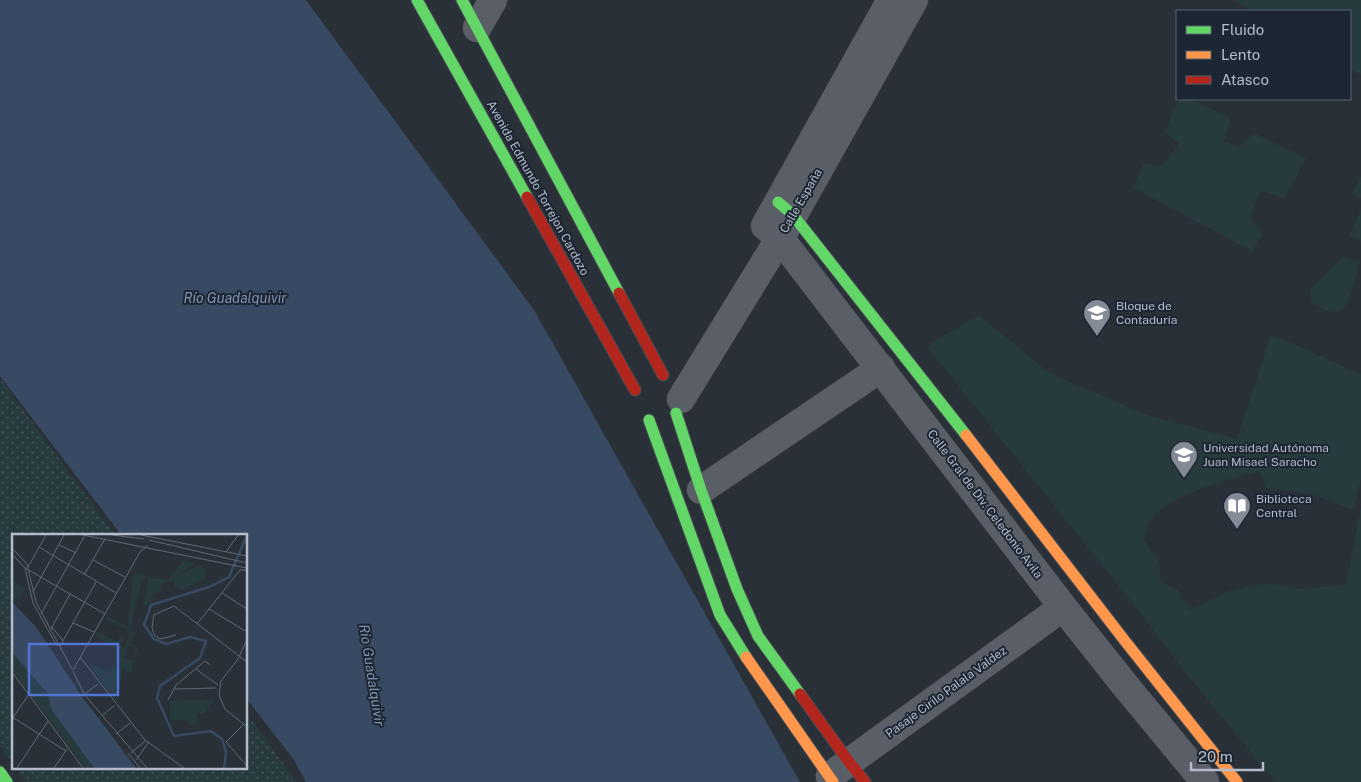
<svg xmlns="http://www.w3.org/2000/svg" width="1361" height="782" font-family="'Public Sans',sans-serif">
  <defs>
    <pattern id="park-dots" width="8" height="8" patternUnits="userSpaceOnUse" patternTransform="scale(1.25)"><rect width="8" height="8" fill="#273a3e"/><path d="M2 2h.1M6 6h.1" fill="none" stroke="#445559" stroke-width="1.8" stroke-linecap="round"/></pattern>
  </defs>
  <rect width="100%" height="100%" fill="#2a3038"/>
  <!-- grass -->
  <g fill="#273a3e">
    <polygon points="1233,0 1361,0 1361,75 1350,69 1350,11 1252,11"/>
    <polygon points="1178,99 1191,99 1231,118 1224,141 1239,147 1254,133 1306,158 1285,198 1264,192 1260,192 1250,217 1263,235 1252,251 1133,188 1144,163 1161,166 1179,144 1165,132"/>
    <polygon points="1361,176 1361,198 1352,194"/>
    <polygon points="1361,210 1361,242 1349,236"/>
    <path d="M1343,256L1359,262C1356,275 1351,313 1334,312C1327,312 1319,307 1312,303L1310,290Z"/>
    <path d="M979,315L1048,372L1144,414L1237,439L1271,334L1361,374V478L1354,510L1310,494L1266,488L1260,471C1230,479 1172,494 1152,518C1147,523 1146,533 1144,540L1160,565L1161,582L1178,590L1190,610L1229,591L1265,583L1302,589L1346,585L1361,507V782H1275L1189,677L1135,606L928,348L932,342Z"/>
  </g>
  <!-- park -->
  <g fill="url(#park-dots)">
    <polygon points="0,378 116,536 14,536 14,765 0,747"/>
    <polygon points="246,713 297,782 26,782 16,768 246,768"/>
  </g>
  <!-- water -->
  <polygon fill="#384963" points="0,0 306,0 534,310 800,782 306,782 294,760 246,698 246,536 122,536 0,376"/>
  <g fill="none" stroke-linecap="round" stroke-linejoin="round">
    <defs>
      <g id="street">
        <polyline points="477,28 493,0"/>
        <polyline points="766,224 891,0"/>
        <polyline points="765,226 780,238 1063,607 1124,684 1205,782"/>
        <polyline points="681,399 789,223 914,0"/>
        <polyline points="701,490 881,368"/>
        <polyline points="830,776 1063,607"/>
      </g>
      <g id="fast">
        <polyline points="417,0 527,197"/>
        <polyline points="462,0 619,293"/>
        <polyline points="778,202 793,215 966,435"/>
        <polyline points="676,413 701,490 737,589 758,636 800,694"/>
        <polyline points="649,420 720,615 746,657"/>
        <polyline points="0,772 7,782"/>
      </g>
      <g id="slow">
        <polyline points="966,435 1125,641 1237,782"/>
        <polyline points="746,657 833,782"/>
      </g>
      <g id="jam">
        <polyline points="527,197 635,390"/>
        <polyline points="619,293 663,375"/>
        <polyline points="800,694 849,762 865,782"/>
      </g>
    </defs>
    <!-- street casing -->
    <use href="#street" stroke="#484c53" stroke-width="29"/>
    <!-- fast casing -->
    <use href="#fast" stroke="#484c53" stroke-width="13"/>
    <!-- slow casing -->
    <use href="#slow" stroke="#484c53" stroke-width="13"/>
    <!-- jam casing -->
    <use href="#jam" stroke="#484c53" stroke-width="13"/>
    <!-- street -->
    <use href="#street" stroke="#5a5e66" stroke-width="28"/>
    <!-- fast -->
    <use href="#fast" stroke="#63d668" stroke-width="11"/>
    <!-- slow -->
    <use href="#slow" stroke="#ff974d" stroke-width="11"/>
    <!-- jam -->
    <use href="#jam" stroke="#b3261e" stroke-width="11"/>
  </g>
  <!-- icons -->
  <defs>
    <symbol id="university-pin" viewBox="-11 -11 22 30"><path d="M0 17L-7.5 6A9.5 9.5 0 1 1 7.5 6Z" fill="#848b96" stroke="#1d2633"/><path d="M0-5L7-2L0 1L-7-2ZM-4 1L0 2.5L4 1V4Q0 6-4 4Z" fill="#fff"/></symbol>
    <symbol id="library-pin" viewBox="-11 -11 22 30"><path d="M0 17L-7.5 6A9.5 9.5 0 1 1 7.5 6Z" fill="#848b96" stroke="#1d2633"/><path d="M-6-4Q-3-5.5-.7-3.5V5Q-3 3-6 4ZM6-4Q3-5.5 .7-3.5V5Q3 3 6 4Z" fill="#fff"/></symbol>
  </defs>
  <g fill-rule="evenodd">
    <use href="#university-pin" x="1081" y="297" width="32" height="43"/>
    <use href="#university-pin" x="1168" y="439" width="32" height="43"/>
    <use href="#library-pin" x="1221" y="490" width="32" height="43"/>
  </g>
  <g text-anchor="middle" dominant-baseline="central" stroke-width="4" stroke-linejoin="round" paint-order="stroke">
    <!-- street labels -->
    <g font-size="12" fill="#b4bcc9" stroke="#1d2633">
      <text transform="translate(538 188) rotate(61)">Avenida Edmundo Torrejon Cardozo</text>
      <text transform="translate(801 201) rotate(-60)">Calle España</text>
      <text transform="translate(985 504) rotate(53)">Calle Gral de Div. Celedonio Avila</text>
      <text transform="translate(946 692) rotate(-36)">Pasaje Cirilo Palala Valdez</text>
    </g>
    <!-- poi labels -->
    <g font-size="12" fill="#b4bcc9" stroke="#1d2633" text-anchor="start">
      <text x="1116" y="306">Bloque de<tspan x="1116" dy="14">Contaduría</tspan></text>
      <text x="1203" y="448">Universidad Autónoma<tspan x="1203" dy="14">Juan Misael Saracho</tspan></text>
      <text x="1256" y="499">Biblioteca<tspan x="1256" dy="14">Central</tspan></text>
    </g>
    <!-- water labels -->
    <g font-size="14" font-style="italic" fill="#7c92b1" stroke="#1d2633">
      <text x="235" y="298">Río Guadalquivir</text>
      <text transform="translate(372 675) rotate(81)">Río Guadalquivir</text>
    </g>
  </g>
  <!-- overview -->
  <g transform="translate(12 534)">
    <rect width="235" height="235" fill="#2a3038"/>
    <path d="M172,26L183,30L164,42L187,31L194,36L193,45L170,56L163,53L162,46L148,51L150,55L139,62L141,67L131,73L137,44L156,46ZM121,40L130,39L134,43L130,45L118,95L124,99L118,110L127,114L121,124L123,113L116,112L113,124L121,127L119,139L111,136L105,167L78,133L81,131L98,139L100,132L107,135L109,128L105,126L108,117L83,102L86,98L106,108L108,102H112L111,109H108L112,115L118,97L93,85L95,82L116,92ZM0,45L14,56L6,67L0,62ZM204,165L192,179L185,180V191H176L175,186H158V167Z" fill="#273a3e"/>
    <path d="M0,118L15,132L39,165V175L82,234H74L0,136Z" fill="#273a3e"/>
    <path d="M0,68L24,93L69,161L124,234H82L39,175L36,160L0,118Z" fill="#384963"/>
    <path fill="none" stroke="#384963" stroke-width="2.5" d="M212,234L214,218L210,205L199,197L162,202L145,164L148,152L188,124L194,107L178,103L154,110L142,105L132,91L139,71L197,53L217,43L235,1"/>
    <path fill="none" stroke="#616872" stroke-width="1" d="M71,1L235,34M100,1L132,5M129,1L235,22M137,6L235,29M47,11L64,19M27,13L104,59M0,14L15,30L24,68L60,135M214,18L226,1M0,20L13,34L93,80M81,26L113,43M16,33L34,1M13,34L21,69L45,112M72,41L93,5M21,58L52,1M210,59L235,75M197,75L235,98M29,80L73,1M61,89L82,98M185,90L228,36H234M40,93L51,107M39,95L58,60M164,101L148,105L142,101L140,93L142,81L162,72L235,128M235,106L226,125L209,147L207,161L213,175L235,193M48,112L84,48M68,123L133,206L172,234M184,135L206,151M61,136L128,18L136,11M61,137L72,160L135,234M0,138L71,234M163,155L204,154M71,161L86,150M156,166L164,151L193,127L198,131M90,182L103,171M0,183L54,217M0,185L17,160M232,190L214,208L235,232M104,200L118,189M116,219L128,234M119,219L133,207M124,226L136,209M5,234L36,187M42,234L55,215"/>
    <path fill="#5274d3" fill-opacity="0.15" stroke="#5274d3" stroke-width="2.5" d="M17,110H106V161H17Z"/>
    <rect width="235" height="235" fill="none" stroke="#b4bcc9" stroke-width="2.5"/>
  </g>
  <!-- legend -->
  <rect x="1176" y="10" width="175" height="90" fill="#1d2633" stroke="#59626f"/>
  <rect x="1186" y="26" width="25" height="8" fill="#63d668" stroke="#59626f"/>
  <text x="1221" y="35" font-size="15" fill="#b4bcc9">Fluido</text>
  <rect x="1186" y="51" width="25" height="8" fill="#ff974d" stroke="#59626f"/>
  <text x="1221" y="60" font-size="15" fill="#b4bcc9">Lento</text>
  <rect x="1186" y="76" width="25" height="8" fill="#b3261e" stroke="#59626f"/>
  <text x="1221" y="85" font-size="15" fill="#b4bcc9">Atasco</text>
  <!-- scale -->
  <path d="M1191 762v8h72v-8" fill="none" stroke="#b4bcc9" stroke-width="2.5"/>
  <text x="1198" y="762" font-size="15" fill="#b4bcc9" stroke="#1d2633" stroke-width="4" paint-order="stroke">20 m</text>
</svg>
